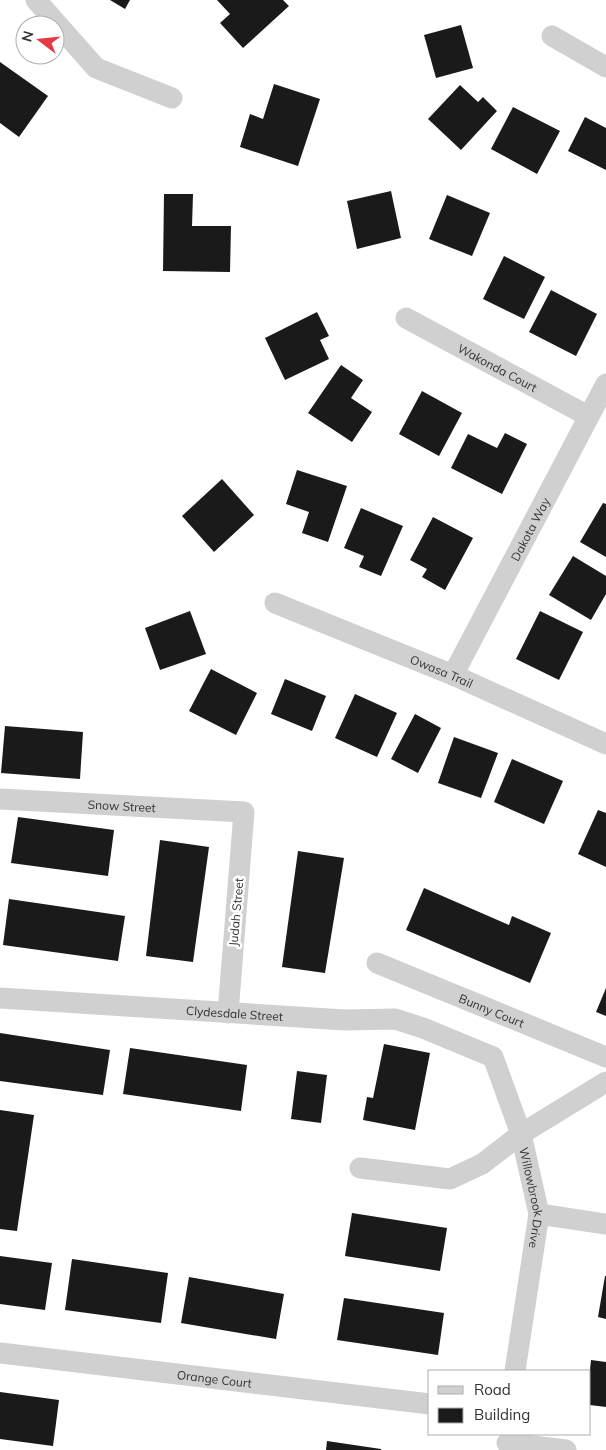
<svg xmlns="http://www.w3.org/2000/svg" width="606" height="1450" font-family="Mulish,sans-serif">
  <rect width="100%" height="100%" fill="#fff"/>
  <!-- building -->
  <g fill="#1a1a1a">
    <polygon points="110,0 130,0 125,9"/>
    <polygon points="217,0 283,0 289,6 243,48 220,23 230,14"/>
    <polygon points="461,25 473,68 436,78 424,35"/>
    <polygon points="0,62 48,96 19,137 0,123"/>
    <polygon points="274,84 320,99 298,166 240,147 250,114 263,119"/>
    <polygon points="460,85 478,102 483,97 497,111 461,150 428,119"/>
    <polygon points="513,107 560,131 537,174 491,149"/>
    <polygon points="585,117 606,128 606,170 568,151"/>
    <polygon points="391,191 401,238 357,249 347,201"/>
    <polygon points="164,194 193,194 192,226 231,226 230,272 163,271"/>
    <polygon points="447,195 490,213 472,256 429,239"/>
    <polygon points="504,256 545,277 524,319 483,299"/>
    <polygon points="551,290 597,314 576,356 529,332"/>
    <polygon points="317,312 329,336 320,340 329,359 285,380 265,338"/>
    <polygon points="341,365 363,380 351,398 372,412 352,442 308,413"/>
    <polygon points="422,391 462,413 439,456 399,434"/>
    <polygon points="505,433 527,444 502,494 451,468 468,434 497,448"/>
    <polygon points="297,470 347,486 328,542 302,533 309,512 286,504"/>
    <polygon points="222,479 254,515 214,552 182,516"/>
    <polygon points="603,503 606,504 606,557 580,542"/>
    <polygon points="361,508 403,526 381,576 359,567 364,556 344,548"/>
    <polygon points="433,517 473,538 445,590 422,577 427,569 410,560"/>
    <polygon points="573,556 606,576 606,594 591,620 549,595"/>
    <polygon points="190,611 206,654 160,670 145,628"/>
    <polygon points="540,611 583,632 559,680 516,659"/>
    <polygon points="211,669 257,693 236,735 189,711"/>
    <polygon points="285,679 326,696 312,731 271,714"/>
    <polygon points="355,694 397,713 377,757 335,738"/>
    <polygon points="415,714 441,728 418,773 391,759"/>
    <polygon points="5,726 83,732 80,779 1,773"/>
    <polygon points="454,737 498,753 481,798 438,783"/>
    <polygon points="512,759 563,781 544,824 494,802"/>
    <polygon points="598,810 606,813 606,867 578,854"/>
    <polygon points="18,817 114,830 108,876 11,863"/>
    <polygon points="160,840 209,847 193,962 146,956"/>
    <polygon points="298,851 344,858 325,973 282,967"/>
    <polygon points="424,888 509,925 512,916 551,933 530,983 406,930"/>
    <polygon points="9,899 125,916 118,961 3,945"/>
    <polygon points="606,988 606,1016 596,1012"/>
    <polygon points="0,1033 110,1050 103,1095 0,1081"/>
    <polygon points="384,1044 430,1053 415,1130 363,1120 367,1097 373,1098"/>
    <polygon points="130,1048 247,1065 241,1111 123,1094"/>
    <polygon points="297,1071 327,1075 321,1123 291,1119"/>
    <polygon points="0,1110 34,1115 17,1231 0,1229"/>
    <polygon points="352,1213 447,1228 440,1271 345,1256"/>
    <polygon points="0,1256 52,1263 45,1310 0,1304"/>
    <polygon points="72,1259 168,1273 161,1323 65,1310"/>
    <polygon points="605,1276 606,1276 606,1319 598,1317"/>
    <polygon points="189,1277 284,1294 276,1339 181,1323"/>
    <polygon points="344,1298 444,1313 438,1355 337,1340"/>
    <polygon points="591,1360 606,1362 606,1407 590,1405 590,1370"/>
    <polygon points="0,1392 59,1400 53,1446 0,1439"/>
    <polygon points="327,1441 381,1449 381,1450 326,1450"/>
  </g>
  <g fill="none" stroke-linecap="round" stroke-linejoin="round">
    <!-- minor -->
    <g stroke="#d0d0d0" stroke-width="21">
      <polyline points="36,0 96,68 172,98"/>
      <polyline points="552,36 606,67"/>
      <path id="s1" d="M406,318L588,416"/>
      <path id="s2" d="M275,603L453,675L606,744"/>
      <path id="s3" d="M453,675L606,384"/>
      <path id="s4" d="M0,799L244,812L228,1013"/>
      <path id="s5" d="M377,963L606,1057"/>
      <path id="s6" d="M0,998L345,1020L395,1019L423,1028L493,1057L521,1134L539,1214L515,1371"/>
      <polyline points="360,1168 450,1179 482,1164 521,1134 606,1082"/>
      <polyline points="539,1214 606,1224"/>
      <path id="s7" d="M0,1353L430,1404"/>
      <polyline points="507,1443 566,1450"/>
    </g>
  </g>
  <g text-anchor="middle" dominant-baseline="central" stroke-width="5" stroke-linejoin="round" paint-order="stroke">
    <!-- street labels -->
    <g font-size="12" fill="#333" stroke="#fff">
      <text stroke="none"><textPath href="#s1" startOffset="104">Wakonda Court</textPath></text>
      <text stroke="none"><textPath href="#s3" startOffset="165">Dakota Way</textPath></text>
      <text stroke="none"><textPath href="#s2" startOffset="180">Owasa Trail</textPath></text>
      <text stroke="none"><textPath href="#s4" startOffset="122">Snow Street</textPath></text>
      <text transform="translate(236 912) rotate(-85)">Judah Street</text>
      <text stroke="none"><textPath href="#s5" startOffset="124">Bunny Court</textPath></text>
      <text stroke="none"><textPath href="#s6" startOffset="235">Clydesdale Street</textPath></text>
      <text stroke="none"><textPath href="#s6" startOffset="648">Willowbrook Drive</textPath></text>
      <text stroke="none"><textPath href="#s7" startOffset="216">Orange Court</textPath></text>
    </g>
  </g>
  <!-- legend -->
  <rect x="428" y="1370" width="162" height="65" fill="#ffffff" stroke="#adadad"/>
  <rect x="438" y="1386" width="25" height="8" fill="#d0d0d0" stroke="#adadad"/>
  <text x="474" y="1395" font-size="15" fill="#333333">Road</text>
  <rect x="438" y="1408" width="25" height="15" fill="#1a1a1a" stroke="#adadad"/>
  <text x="474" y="1420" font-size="15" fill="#333333">Building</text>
  <!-- north arrow -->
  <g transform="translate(40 40) rotate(286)"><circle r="24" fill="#ffffff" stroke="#adadad"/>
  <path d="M0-4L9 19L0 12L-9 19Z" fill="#e63946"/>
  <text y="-8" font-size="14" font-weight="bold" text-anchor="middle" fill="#333333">N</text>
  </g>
</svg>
